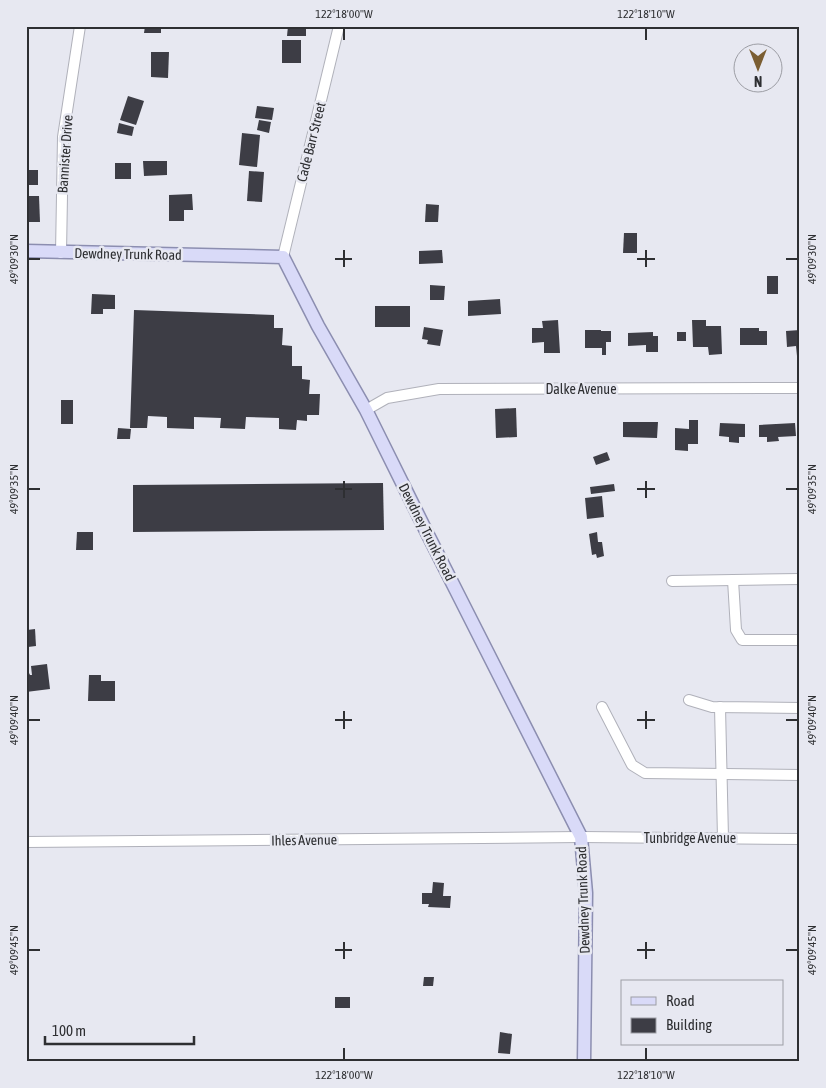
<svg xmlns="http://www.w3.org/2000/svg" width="826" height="1088" font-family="'Asap Condensed',sans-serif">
  <rect width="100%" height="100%" fill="#e7e8f1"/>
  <!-- building -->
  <g fill="#3d3d45">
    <polygon points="145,26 161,26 161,33 144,33"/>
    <polygon points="288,26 306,26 306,36 287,36"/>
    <rect x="282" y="40" width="19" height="23"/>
    <polygon points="151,52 169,52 168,78 151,77"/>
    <polygon points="128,96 144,101 136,125 120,120"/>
    <polygon points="257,106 274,108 272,120 255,118"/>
    <polygon points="259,120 271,122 269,133 257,130"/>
    <polygon points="119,123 134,127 132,136 117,133"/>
    <polygon points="242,133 260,135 257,167 239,165"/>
    <polygon points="143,161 167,161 167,175 144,176"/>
    <rect x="115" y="163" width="16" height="16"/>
    <rect x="26" y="170" width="12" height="15"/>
    <polygon points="249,171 264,172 262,202 247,201"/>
    <polygon points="192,194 193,210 184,210 184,221 169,221 169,195"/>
    <polygon points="26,196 39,196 40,222 26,222"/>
    <polygon points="426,204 439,205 438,222 425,222"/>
    <polygon points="624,233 637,233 637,253 623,253"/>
    <polygon points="442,250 443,263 419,264 419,251"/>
    <rect x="767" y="276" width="11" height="18"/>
    <polygon points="430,285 445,286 444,300 430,300"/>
    <polygon points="92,294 115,295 115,309 103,309 103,314 91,314"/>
    <polygon points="500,299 501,314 468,316 468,301"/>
    <rect x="375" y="306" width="35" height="21"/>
    <polygon points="134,310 274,315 274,328 283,328 282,345 292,346 292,366 302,366 302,379 310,380 309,394 320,394 319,415 307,415 307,421 297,420 296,430 279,429 279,418 246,417 245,429 220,428 221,418 194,417 194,429 167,428 167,417 148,416 147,428 130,428"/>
    <polygon points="558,320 560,353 544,353 544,342 532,343 532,328 543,328 542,321"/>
    <polygon points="692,320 706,320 706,326 721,326 722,354 709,355 708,347 693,347"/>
    <polygon points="424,327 443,330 440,346 427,344 428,340 422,339"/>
    <polygon points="740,328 759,328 759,331 767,331 767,345 740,345"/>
    <polygon points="585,330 601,330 601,331 611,331 611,342 606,342 606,355 602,355 602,348 585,348"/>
    <polygon points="800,330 800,356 797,356 796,346 787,347 786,331"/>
    <polygon points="653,332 653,336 658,336 658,352 646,352 646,345 628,346 628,333"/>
    <rect x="677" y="332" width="9" height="9"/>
    <rect x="61" y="400" width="12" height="24"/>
    <polygon points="516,408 517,437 496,438 495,409"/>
    <polygon points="689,420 698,420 698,444 688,444 688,451 675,450 675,428 689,429"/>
    <polygon points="623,422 658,422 657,438 623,437"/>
    <polygon points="720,423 745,424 745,437 739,437 739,443 729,442 729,437 719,436"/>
    <polygon points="795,423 796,436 778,437 779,441 767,442 767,437 759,437 759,425"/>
    <polygon points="118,428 131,429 130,439 117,439"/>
    <polygon points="607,452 610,460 596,465 593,457"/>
    <polygon points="383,483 384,530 133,532 133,485"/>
    <polygon points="614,484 615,491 591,494 590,487"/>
    <polygon points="602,496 604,517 587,519 585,498"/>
    <polygon points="77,532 93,532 93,550 76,550"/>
    <polygon points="597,532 598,542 602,542 604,556 597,558 596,554 592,555 589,534"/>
    <polygon points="35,629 36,646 28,647 27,630"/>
    <polygon points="47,664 50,689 26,692 26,673 29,673 30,675 32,675 31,666"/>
    <polygon points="89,675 101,675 101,681 115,681 115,701 88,701"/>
    <polygon points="433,882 444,883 443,896 451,896 450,908 428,907 429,904 422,904 422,893 432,893"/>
    <polygon points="424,977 434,977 433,986 423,986"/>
    <rect x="335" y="997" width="15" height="11"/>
    <polygon points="500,1032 512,1034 510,1054 498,1053"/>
  </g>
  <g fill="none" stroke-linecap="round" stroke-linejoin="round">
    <defs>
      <g id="minor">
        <polyline points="61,253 63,137 80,26"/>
        <polyline points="283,257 339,26"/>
        <polyline points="366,410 387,398 439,389 800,388"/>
        <polyline points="733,580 736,630 742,640 800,640"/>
        <polyline points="672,581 800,579"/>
        <polyline points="689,700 712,707 800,708"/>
        <polyline points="602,707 632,765 645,773 800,775"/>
        <polyline points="720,707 723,838"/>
        <polyline points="26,842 581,837 800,839"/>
      </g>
      <polyline id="major" points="26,251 283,257 318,326 366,410 428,535 581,837 586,893 584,1062"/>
    </defs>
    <!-- minor casing -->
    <use href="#minor" stroke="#b0b1ba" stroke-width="12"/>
    <!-- major casing -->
    <use href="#major" stroke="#8c8eb0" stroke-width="15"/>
    <!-- minor -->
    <use href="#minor" stroke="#fff" stroke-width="10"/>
    <!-- major -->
    <use href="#major" stroke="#d9daf8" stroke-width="12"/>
  </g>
  <!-- ticks -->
  <path fill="none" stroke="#2e2f32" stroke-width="2" d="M344,28V40M646,28V40M344,250V267M646,250V267M28,259H40M335,259H352M637,259H655M786,259H798M344,481V498M646,481V498M28,489H40M335,489H352M637,489H655M786,489H798M344,711V729M646,711V729M28,720H40M335,720H352M637,720H655M786,720H798M344,942V959M646,942V959M28,950H40M335,950H352M637,950H655M786,950H798M344,1048V1060M646,1048V1060"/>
  <g text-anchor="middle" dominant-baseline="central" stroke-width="5" stroke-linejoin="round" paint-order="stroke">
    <!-- street labels -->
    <g font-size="14" fill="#2e2f32" stroke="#e7e8f1">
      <text transform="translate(311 142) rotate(-76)">Cade Barr Street</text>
      <text transform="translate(65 154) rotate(-86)">Bannister Drive</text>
      <text transform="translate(128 254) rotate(1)">Dewdney Trunk Road</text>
      <text x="581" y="389">Dalke Avenue</text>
      <text transform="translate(427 532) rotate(63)">Dewdney Trunk Road</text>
      <text x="690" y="838">Tunbridge Avenue</text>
      <text transform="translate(304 840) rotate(-1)">Ihles Avenue</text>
      <text transform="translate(583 900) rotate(-92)">Dewdney Trunk Road</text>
    </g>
  </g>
  <!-- border -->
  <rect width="826" height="1088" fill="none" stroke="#e7e8f1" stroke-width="55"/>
  <!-- legend -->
  <rect x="621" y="980" width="162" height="65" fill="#e7e8f1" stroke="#9d9ea5"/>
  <rect x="631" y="997" width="25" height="8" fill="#d9daf8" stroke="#9d9ea5"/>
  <text x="666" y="1006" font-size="15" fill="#2e2f32">Road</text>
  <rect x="631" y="1018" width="25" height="15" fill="#3d3d45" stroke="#9d9ea5"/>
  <text x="666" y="1030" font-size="15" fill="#2e2f32">Building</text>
  <!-- north arrow -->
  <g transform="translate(758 68) rotate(180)"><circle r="24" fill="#e7e8f1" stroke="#9d9ea5"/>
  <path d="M0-4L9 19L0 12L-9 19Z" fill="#7b5e32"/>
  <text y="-8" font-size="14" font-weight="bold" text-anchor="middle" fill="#2e2f32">N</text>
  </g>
  <!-- scale -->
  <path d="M45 1036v8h149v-8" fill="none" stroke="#2e2f32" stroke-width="2.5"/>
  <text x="52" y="1036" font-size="15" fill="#2e2f32" stroke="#e7e8f1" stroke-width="4" paint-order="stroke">100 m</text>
  <rect x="28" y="28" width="770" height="1032" fill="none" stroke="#2e2f32" stroke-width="2"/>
  <g font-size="12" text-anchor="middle" fill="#2e2f32">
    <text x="344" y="18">122°18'00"W</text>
    <text x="646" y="18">122°18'10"W</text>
    <text transform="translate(812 259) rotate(-90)" y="4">49°09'30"N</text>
    <text transform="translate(14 259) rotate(-90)" y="4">49°09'30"N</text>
    <text transform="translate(812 489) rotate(-90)" y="4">49°09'35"N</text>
    <text transform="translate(14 489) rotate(-90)" y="4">49°09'35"N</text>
    <text transform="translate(812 720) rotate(-90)" y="4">49°09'40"N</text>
    <text transform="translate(14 720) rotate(-90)" y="4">49°09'40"N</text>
    <text transform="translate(812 950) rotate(-90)" y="4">49°09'45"N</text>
    <text transform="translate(14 950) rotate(-90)" y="4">49°09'45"N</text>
    <text x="344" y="1079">122°18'00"W</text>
    <text x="646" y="1079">122°18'10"W</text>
  </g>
</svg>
